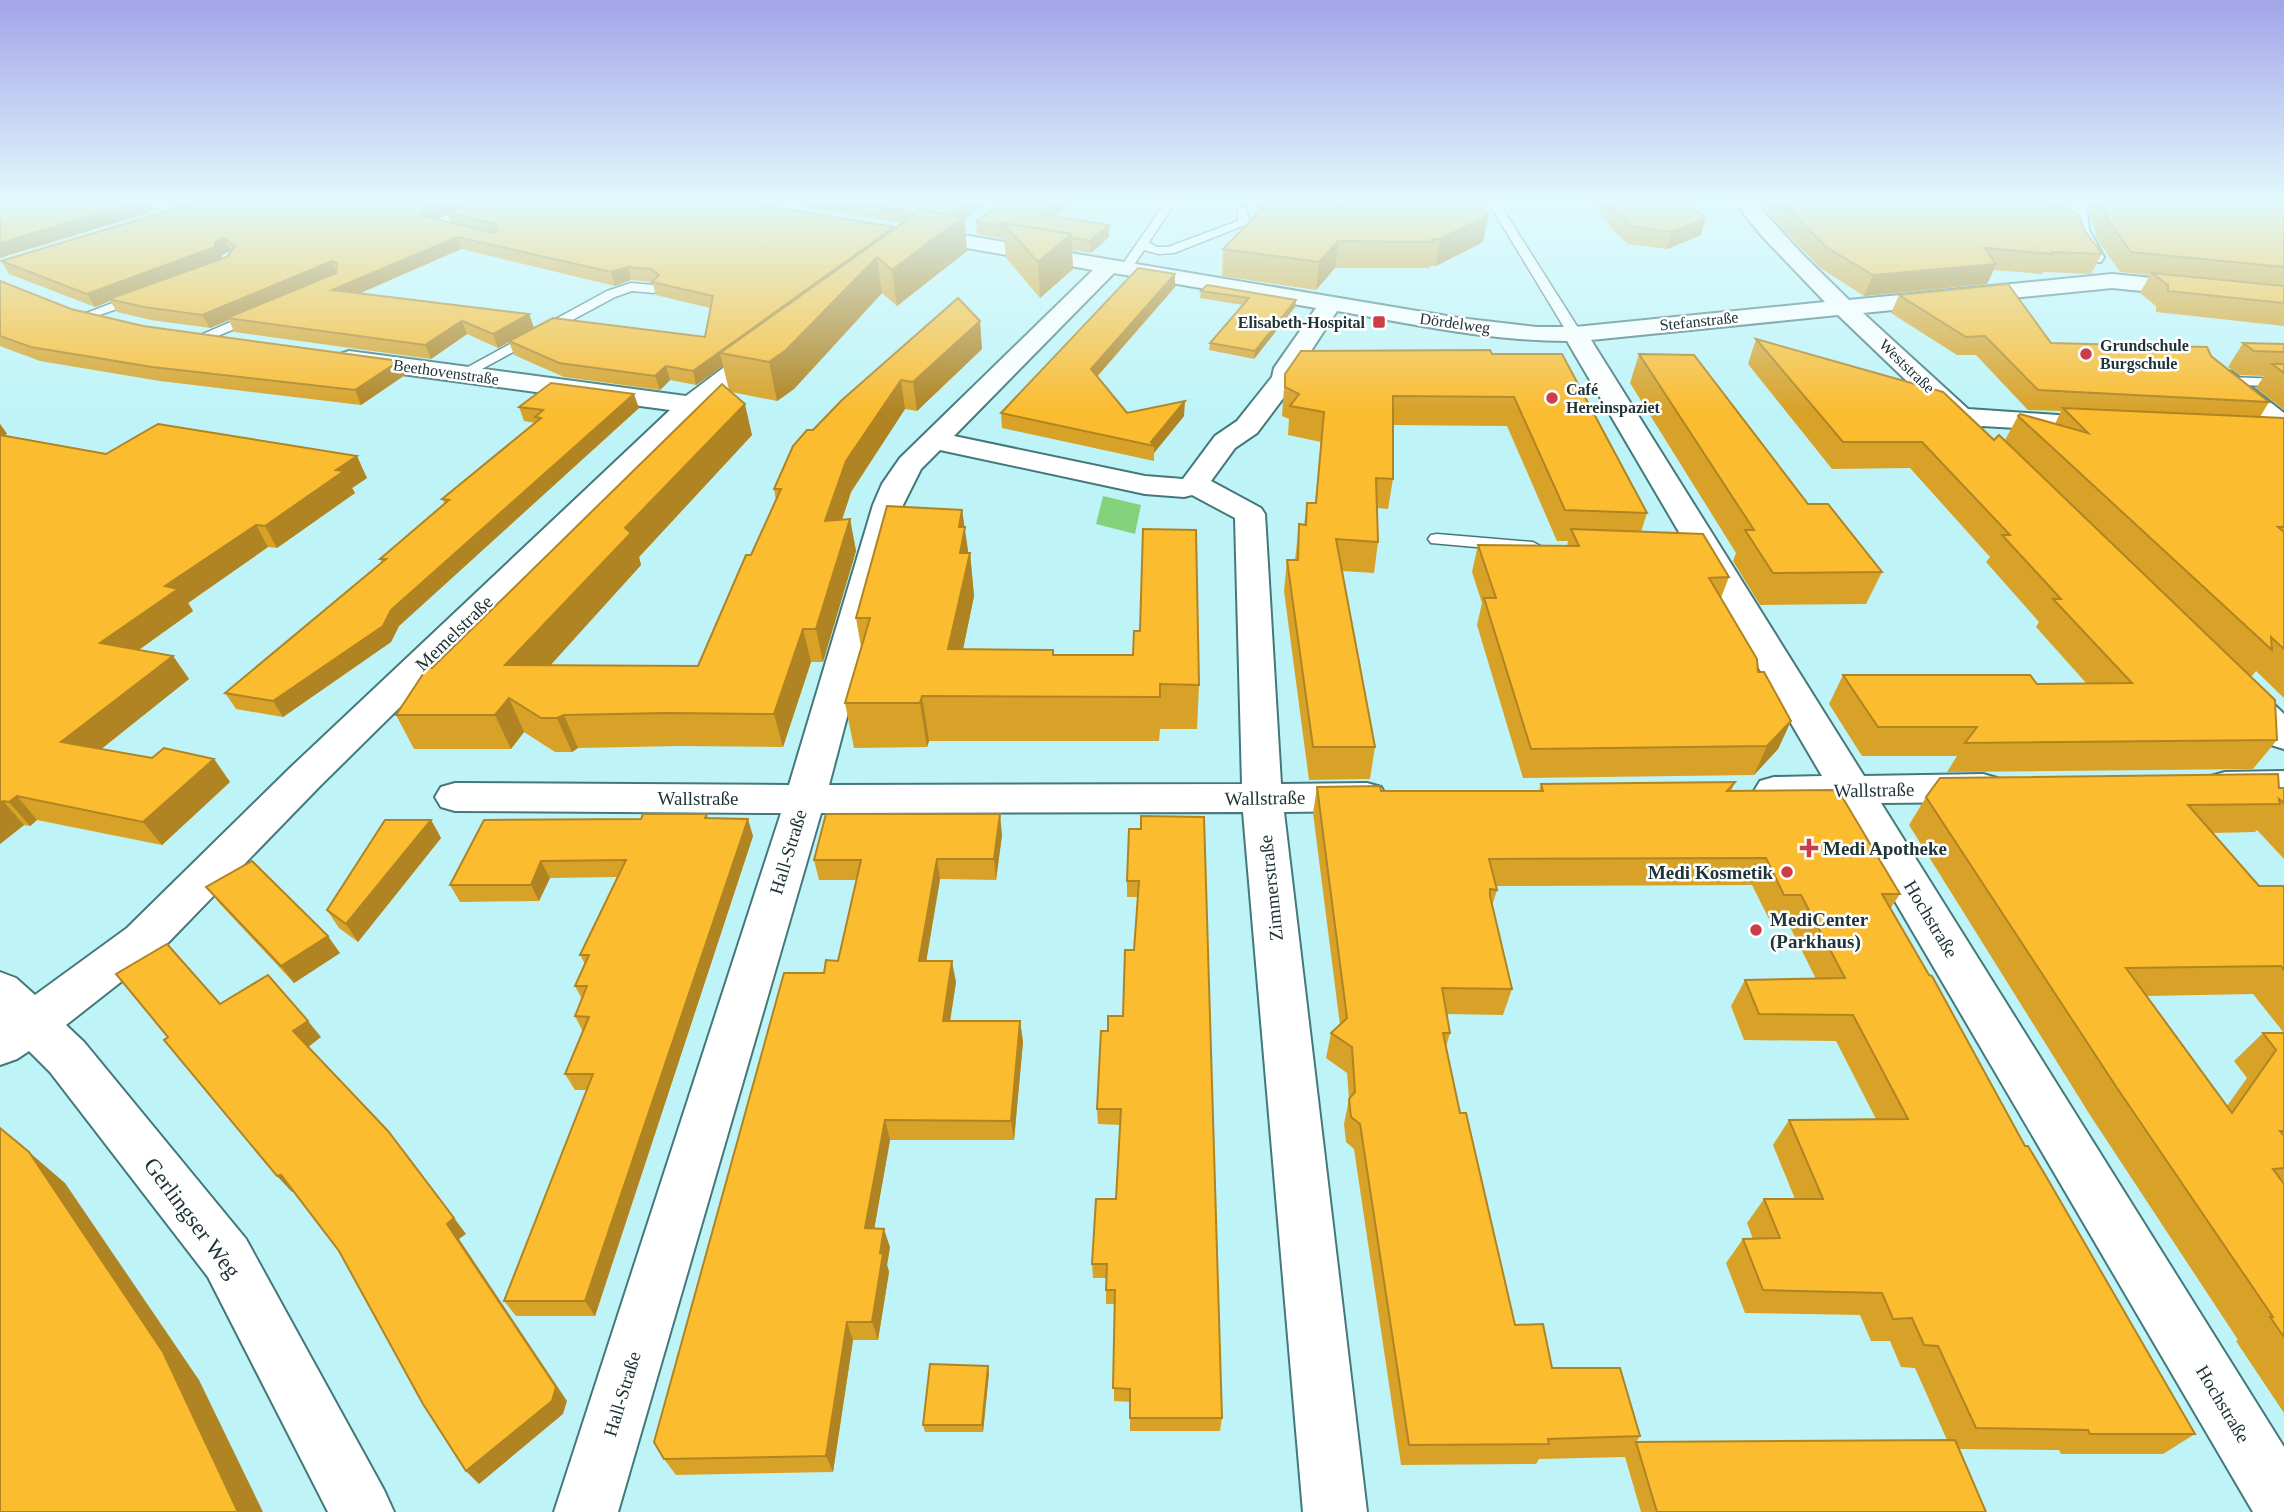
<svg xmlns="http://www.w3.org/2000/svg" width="2284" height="1512" font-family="'Times New Roman',serif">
  <rect width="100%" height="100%" fill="#bef4f8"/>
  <!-- green -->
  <polygon fill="#85d27c" points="1103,496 1141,505 1135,534 1096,524"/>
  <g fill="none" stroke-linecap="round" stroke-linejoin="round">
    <defs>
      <g id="lane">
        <polygon points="135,200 150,200 185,212 179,215 136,202"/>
        <polygon points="489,200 503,200 442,225 456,230 456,234 448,234 428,226 438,218"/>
        <polygon points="1167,200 1177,200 1149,242 1156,247 1168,247 1238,221 1238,208 1246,208 1250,223 1174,253 1159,254 1144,250 1130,271 1122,271 1120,268"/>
        <polygon points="1487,200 1497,200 1582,334 1580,337 1570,337 1568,334"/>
        <polygon points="631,283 654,285 660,289 654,293 632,291 615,297 467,377 457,377 455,374 607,291"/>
        <polygon points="139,293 143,294 143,300 88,319 81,315"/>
        <polygon points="256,311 261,312 261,318 208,340 203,341 196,337"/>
        <polygon points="2227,377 2284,379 2284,387 2222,384 2222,378"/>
        <polygon points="1437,534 1533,542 1542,547 1533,552 1431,543 1428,539 1431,535"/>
      </g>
      <g id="street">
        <path d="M1733,200H1753L1803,255L1849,300L2112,274L2284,291V305L2112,288L1863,313L1968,409L2116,419L2120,425L2116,431L2106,433L1982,426L1979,431L1969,433L1959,431L1838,315L1591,340L1864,776L1983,774L1997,778L2003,788L1997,798L1983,802L1881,803L2284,1447V1512H2253L1838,804L1774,805L1760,801L1754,791L1760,781L1774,777L1822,776L1567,341C1490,341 1413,324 1337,311L1300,368L1294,384L1257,433L1235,448L1211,481L1261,508L1265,514L1281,784L1367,783L1381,787L1387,797L1381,807L1367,811L1284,812L1367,1512H1303L1243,812L821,813L618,1512H554L781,813L455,811L441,807L435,797L441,787L455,783L789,785L873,505L882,484L900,458L1093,270L915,239L908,237L904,233L908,229L915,227L1459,318L1536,327H1575L1825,302L1761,235ZM1114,273L1316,308L1274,368L1272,377L1237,421L1215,436L1183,479L1145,476L954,436ZM940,450L1145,494L1184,497L1192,495L1235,518L1242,784L829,785L903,505L921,469Z"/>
        <path d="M2066,200H2086L2089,230L2104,257L2101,262H2085C2071,242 2066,224 2066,200Z"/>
        <polygon points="769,338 778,340 781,345 778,350 700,411 319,787 159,952 66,1025 84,1042 246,1239 384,1490 394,1512 328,1512 208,1277 50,1072 29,1051 17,1059 0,1065 0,972 16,978 35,995 127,928 291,767 670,410 349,367 340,364 336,359 340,354 349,351 686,396 760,340"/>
        <polygon points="2223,370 2232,372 2284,413 2284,435 2274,433 2214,384 2210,378 2214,372"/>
        <polygon points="2241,681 2254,685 2284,714 2284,749 2271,745 2223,693 2228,685"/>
        <polygon points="2284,771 2284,799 2225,800 2211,796 2205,786 2211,776 2225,772"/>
      </g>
    </defs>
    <!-- lane casing -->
    <use href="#lane" stroke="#45787b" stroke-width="3"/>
    <!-- street casing -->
    <use href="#street" stroke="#45787b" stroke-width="4"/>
    <!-- lane -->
    <use href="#lane" fill="#fff" fill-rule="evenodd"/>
    <!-- street -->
    <use href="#street" fill="#fff" fill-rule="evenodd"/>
  </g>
  <!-- wall -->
  <g fill="#d8a229" fill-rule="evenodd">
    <polygon points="157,200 191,200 173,205"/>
    <path d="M204,200L894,229L903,223L764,200H991L964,219L967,251L897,306L882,293L794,389L777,401L731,392L752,435L639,557L641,565L550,665L698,666L751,555L776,500L774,489L813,430L842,400L982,349L917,411L905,409L851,492L842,520L850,519L856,551L823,662H811L783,747L679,746L578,748L572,752H555L524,732L511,749H414L396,715L432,668L729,390L723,366L696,385L670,380L660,390L564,377L514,355L509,342L498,348L467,334L431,359L234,332L229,320L210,328L151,320L117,312L110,301L95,307L9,274L1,261ZM447,212L451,223L433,219L437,216ZM461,249L615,286L631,280L652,282L656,295L710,308L705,337L534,328L529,314L360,293ZM230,251H231L227,257L221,259L222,255Z"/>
    <polygon points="1005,200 1072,200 1065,209 1055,216 1109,237 1091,253 1072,250 1073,269 1040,298 1006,258 1004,239 977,234 976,222"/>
    <polygon points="1255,200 1329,200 1330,203 1335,204 1333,200 1479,200 1488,216 1483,242 1436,266 1430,266 1429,268 1335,268 1316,290 1222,276 1223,249 1261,210 1257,210"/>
    <polygon points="1591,200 1681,200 1701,235 1667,249 1628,244 1613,230"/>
    <polygon points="1762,200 2074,200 2070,210 2102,254 2091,274 2044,272 2042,274 1994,270 1987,284 1864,296 1819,267 1779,225"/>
    <polygon points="2087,200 2284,200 2284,326 2156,312 2156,306 2140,293 2150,275 2120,272 2097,239"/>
    <polygon points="0,281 71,309 143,326 399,361 405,375 361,405 160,381 40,361 0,346"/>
    <polygon points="1207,285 1295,307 1254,359 1209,350 1210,343 1243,305 1200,298 1201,291"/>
    <polygon points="1175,287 1097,377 1127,413 1184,416 1154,453 1154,461 1002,428 1001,413"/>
    <polygon points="1899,295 2051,343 2211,356 2269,402 2260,417 2284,418 2284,698 2256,671 2251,677 2277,740 2253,769 1947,772 1957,756 1862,756 1829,704 1843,675 2037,684 2087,684 2036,627 2039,622 1986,562 1990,557 1910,468 1832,469 1748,364 1756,339 1994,440 2005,440 2018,416 2055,424 2061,411 2028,410 1976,355 1957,355 1891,313"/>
    <polygon points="2243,343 2284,344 2284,410 2256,388 2264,376 2239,375 2228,367"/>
    <polygon points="1492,354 1647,513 1641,532 1729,577 1721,598 1758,672 1791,721 1778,749 1754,775 1523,778 1477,625 1482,603 1472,572 1478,545 1567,546 1568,541 1557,541 1507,426 1393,425 1393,479 1388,509 1377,508 1378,542 1374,573 1342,571 1375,747 1370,779 1309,780 1284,591 1287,560 1295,560 1299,524 1304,525 1307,503 1315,503 1321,442 1288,435 1289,419 1282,416 1285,374"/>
    <polygon points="1639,354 1808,504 1882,572 1866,604 1760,605 1733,561 1736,553 1630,383"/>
    <polygon points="519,407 639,408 399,626 391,642 283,717 236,709 225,693 382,563 380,559 445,504 442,499 535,423 524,421"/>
    <polygon points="0,424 7,434 4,435 106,454 367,478 352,488 355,493 277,548 268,547 188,603 193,611 139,650 173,656 189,679 101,749 152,758 214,759 230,782 162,845 37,820 30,826 24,825 0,844"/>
    <polygon points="962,510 968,553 970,553 974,596 963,649 1053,655 1199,685 1197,729 1160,729 1159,741 929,741 927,747 854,748 845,703 861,647 856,618"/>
    <path d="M1735,782L1731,791L1900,894L1890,909L2025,1146L2195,1434L2163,1454H2061L2059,1450L1959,1449L1986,1512H1641L1625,1457L1539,1459L1536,1464L1401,1465L1354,1149L1346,1142L1344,1124L1349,1099L1347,1073L1326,1058L1331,1033L1340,1025L1313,813L1317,787L1381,791H1539L1541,784ZM1752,885L1770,921H1787L1816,979L1745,980L1731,1006L1744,1040L1836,1041L1876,1119L1789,1120L1773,1145L1795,1199H1764L1747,1223L1753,1239H1743L1726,1263L1745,1313L1860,1315L1871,1341H1890L1901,1367L1915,1368L1947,1440L1636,1442L1640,1436L1552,1368L1515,1325L1460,1113L1446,1047L1450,1033L1447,1014L1503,1015L1512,989L1492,906L1497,890L1496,886Z"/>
    <polygon points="2279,788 2284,788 2284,859 2257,830 2255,832 2212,833 2259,886 2284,886 2284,1033 2253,994 2146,996 2227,1106 2247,1078 2234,1061 2263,1033 2284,1033 2284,1413 2236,1341 2238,1340 2090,1115 1909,825 1926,797"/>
    <polygon points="707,814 708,818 753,836 595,1316 516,1316 504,1301 587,1090 575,1090 565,1074 583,1032 575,1016 582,999 575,986 585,964 580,955 617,877 550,878 539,901 460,902 450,885 641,819"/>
    <polygon points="431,820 441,838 358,942 339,928 327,910"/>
    <polygon points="1141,829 1222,1418 1220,1431 1130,1431 1130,1402 1114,1401 1114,1304 1106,1304 1106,1278 1093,1278 1092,1264 1116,1199 1120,1125 1098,1124 1097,1109 1108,1031 1123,1016 1134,950 1138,897 1127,897 1127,881"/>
    <polygon points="1002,835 996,880 940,879 926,961 956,982 950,1021 1020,1021 1023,1042 1014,1140 890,1140 874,1229 890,1247 887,1265 889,1272 878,1340 853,1340 833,1472 676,1475 664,1459 824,973 838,961 856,880 819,880 814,860"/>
    <polygon points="206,887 340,953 294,983 220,904"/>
    <polygon points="989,1373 983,1432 925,1432 923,1425"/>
  </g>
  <!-- shaded-wall -->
  <g fill="#b08422">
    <polygon points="145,200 150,200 155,211 0,258 0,243"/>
    <polygon points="170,200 191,200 173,205"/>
    <polygon points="443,200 482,200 437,216 425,226 421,213 433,203"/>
    <polygon points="973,200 991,200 964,219 967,251 897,306 892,270 947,218"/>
    <polygon points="1061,200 1072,200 1065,209 1041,227 1040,214"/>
    <polygon points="1488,216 1483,242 1436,266 1440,239"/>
    <polygon points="1706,218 1701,235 1667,249 1672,232"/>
    <polygon points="1109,225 1109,237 1091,253 1090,241"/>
    <polygon points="894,227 895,240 720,353 723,366 696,385 693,371"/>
    <polygon points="1071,234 1073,269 1040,298 1038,262"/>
    <polygon points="457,237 461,249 338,303 332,290"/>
    <polygon points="224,238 230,251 222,255 221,260 109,299 110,301 95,307 87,294"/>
    <polygon points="1338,241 1335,268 1316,290 1319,262"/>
    <polygon points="877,257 882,293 794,389 777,401 769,362"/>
    <polygon points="332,261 338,274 227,318 229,320 210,328 202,315"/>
    <polygon points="1996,264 1987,284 1864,296 1873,275"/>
    <polygon points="628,267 631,280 615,286 611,272"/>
    <polygon points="1175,274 1175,287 1091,383 1091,369"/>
    <polygon points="1296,300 1295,307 1254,359 1255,351"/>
    <polygon points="529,314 534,328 498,348 493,334"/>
    <polygon points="462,321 467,334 431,359 425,345"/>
    <polygon points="980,321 982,349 917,411 913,382"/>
    <polygon points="399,361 405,375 361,405 355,390"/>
    <polygon points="666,366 670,380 660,390 655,376"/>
    <polygon points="901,380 905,409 851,492 831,553 825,521 846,461"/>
    <polygon points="634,394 639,408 399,626 391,642 283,717 273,701 391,610"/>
    <polygon points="1185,401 1184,416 1154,453 1154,446 1151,442"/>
    <polygon points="745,404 752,435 639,557 641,565 520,699 505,665 625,528"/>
    <polygon points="0,424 7,434 0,437"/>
    <polygon points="357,456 367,478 352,488 355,493 277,548 265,526 336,470"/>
    <polygon points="962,510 969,557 970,553 974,596 954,693 948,649 960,553 959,527"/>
    <polygon points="850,519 856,551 823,662 816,629"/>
    <polygon points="256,525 268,547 188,603 193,611 116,666 100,643 165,586"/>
    <polygon points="803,629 811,662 783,747 774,714"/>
    <polygon points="173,656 189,679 80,766 61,742"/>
    <polygon points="922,696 929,741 927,747 920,703"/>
    <polygon points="509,698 524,732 511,749 495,715"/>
    <polygon points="564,715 578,748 572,752 557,718"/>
    <polygon points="1791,721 1778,749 1754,775 1767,746"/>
    <polygon points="214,759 230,782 162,845 143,822"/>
    <polygon points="17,796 37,820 30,826 9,802"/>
    <polygon points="3,801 24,825 0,844 0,804"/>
    <polygon points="1000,814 1002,835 996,880 994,859"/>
    <polygon points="748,819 753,836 595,1316 585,1301"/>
    <polygon points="431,820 441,838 358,942 346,924"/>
    <polygon points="937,859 940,879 923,981 919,961"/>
    <polygon points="541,861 550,878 539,901 531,885"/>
    <polygon points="328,936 340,953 294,983 281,966"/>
    <polygon points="952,961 956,982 947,1041 943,1021"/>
    <polygon points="308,1021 321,1037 307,1048 293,1031"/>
    <polygon points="1020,1021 1023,1042 1014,1140 1011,1121"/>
    <polygon points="885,1120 890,1140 871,1247 865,1228"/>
    <polygon points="401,1147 466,1234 459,1239 567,1401 563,1414 479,1484 466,1471 447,1224"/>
    <polygon points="29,1152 65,1183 199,1380 263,1512 238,1512"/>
    <polygon points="281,1175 295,1191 292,1192 277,1176"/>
    <polygon points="884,1229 890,1247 887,1265 889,1272 878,1340 872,1322 880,1253"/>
    <polygon points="847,1322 853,1340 833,1472 826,1456"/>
    <polygon points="988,1366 989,1373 983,1432 982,1425"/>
  </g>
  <!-- building -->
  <g fill="#fbbc30" stroke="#b08422" stroke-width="2">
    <polygon points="0,200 145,200 0,243"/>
    <polygon points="204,200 443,200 433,203 421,213 423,216 494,233 497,230 495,224 447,212 477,200 731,200 894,227 693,371 666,366 655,376 559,363 509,341 553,318 705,337 713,296 652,282 659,275 651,269 628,267 611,272 457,237 332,290 529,314 493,334 462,321 425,345 227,318 336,273 337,263 332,261 202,315 144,307 109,299 227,257 235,246 224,238 215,242 215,247 87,294 1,261"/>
    <polygon points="835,200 973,200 951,215 921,210 916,213"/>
    <polygon points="1005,200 1061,200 1040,214 1109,225 1090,241 1071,238 1071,234 1003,223 1003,226 976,222"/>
    <polygon points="1271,200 1329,200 1330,203 1345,206 1347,201 1346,200 1479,200 1488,216 1440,239 1432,239 1433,242 1338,241 1319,262 1223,249"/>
    <polygon points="1606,200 1681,200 1706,218 1672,232 1633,227 1617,214"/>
    <polygon points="1781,200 2022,200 2077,212 2085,231 2102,254 2051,252 2052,254 1985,248 1996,264 1873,275 1826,247 1786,206"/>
    <polygon points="2102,200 2284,200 2284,267 2131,252 2107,219"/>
    <polygon points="921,210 963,217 892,270 877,257 786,350 769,362 720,353"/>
    <polygon points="1003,223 1071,234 1038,262"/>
    <polygon points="1138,268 1175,274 1091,369 1127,413 1185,401 1151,442 1154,446 1001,413"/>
    <polygon points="2152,273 2284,286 2284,303 2168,291 2168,285"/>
    <polygon points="0,281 71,309 143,326 399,361 355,390 152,367 31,347 0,336"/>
    <polygon points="2008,284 2051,343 2207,347 2211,356 2269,402 2038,390 1985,336 1966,337 1899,295"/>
    <polygon points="1207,285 1296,300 1255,351 1210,343 1249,298 1201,291"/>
    <polygon points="958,298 980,321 913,382 901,380 846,461 825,521 850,519 816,629 803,629 774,714 667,713 564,715 557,718 541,718 509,698 495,715 396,715 427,668 432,668 722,384 745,404 625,528 631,533 505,665 698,666 746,555 751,555 781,489 774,489 793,446 807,430 813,430 842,400"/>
    <polygon points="1756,339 1943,392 1994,440 1999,435 2275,700 2277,740 1965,743 1977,727 1878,727 1843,675 2030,675 2037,684 2132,683 2053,599 2061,599 2002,535 2010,535 1922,442 1843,442"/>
    <polygon points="2243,343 2284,344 2284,352 2254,351"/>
    <polygon points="1490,350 1492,354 1562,354 1647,513 1565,510 1514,397 1393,396 1393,479 1376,478 1378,542 1336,539 1375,747 1313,747 1287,560 1298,560 1299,524 1306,525 1307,503 1316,503 1324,412 1290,406 1299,394 1285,387 1285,374 1301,351"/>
    <polygon points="1639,354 1694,355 1808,504 1828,504 1882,572 1773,573 1745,530 1754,530"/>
    <polygon points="2272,364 2284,364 2284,373"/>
    <polygon points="551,383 634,394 391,610 383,626 273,701 225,693 386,559 380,559 449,500 442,499 541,418 535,417 543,410 519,407"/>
    <polygon points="2063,408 2284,418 2284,527 2278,527 2284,532 2284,649 2271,637 2272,650 2018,416 2020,414 2088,433"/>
    <polygon points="158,424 357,456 336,470 344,471 265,526 256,525 165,586 178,589 100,643 173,656 61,742 152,758 164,748 214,759 143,822 17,796 9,802 3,801 0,804 0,435 106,454"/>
    <polygon points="887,506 962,510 959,527 965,527 960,553 970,553 948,649 1053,650 1053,655 1133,655 1134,631 1140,631 1143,529 1196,530 1199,685 1160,684 1160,697 922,696 920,703 845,703 870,618 856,618"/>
    <polygon points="1571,529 1703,534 1729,577 1709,578 1757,659 1758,672 1764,672 1791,721 1767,746 1531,749 1484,598 1496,598 1478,545 1579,546"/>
    <polygon points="2278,774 2279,788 2284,788 2284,803 2279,799 2280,804 2188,805 2259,886 2284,886 2284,970 2281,966 2126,968 2232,1113 2276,1050 2263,1033 2284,1033 2284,1131 2280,1131 2284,1136 2284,1168 2273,1169 2284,1184 2284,1337 2270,1317 2273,1317 2117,1088 1926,797 1940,778"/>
    <polygon points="1735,782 1727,791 1838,790 1900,894 1882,894 1929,975 1932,976 2025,1146 2028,1146 2047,1178 2195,1434 2090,1434 2088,1430 1976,1428 1938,1346 1924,1345 1912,1318 1893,1319 1882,1293 1763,1290 1743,1239 1780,1238 1764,1199 1823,1199 1789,1120 1908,1119 1853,1015 1759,1014 1745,980 1845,978 1801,895 1784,895 1766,858 1489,859 1497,890 1490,889 1490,896 1512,989 1442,988 1450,1033 1443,1033 1460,1113 1466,1113 1515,1325 1543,1324 1552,1368 1620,1368 1640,1436 1548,1439 1549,1444 1409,1445 1360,1124 1351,1117 1349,1099 1355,1092 1352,1047 1331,1033 1347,1018 1317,787 1380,786 1381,791 1543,791 1541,784"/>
    <polygon points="643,814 707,814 705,818 748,819 585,1301 504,1301 593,1074 565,1074 589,1017 575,1016 587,986 575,986 589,955 580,955 626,860 541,861 531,885 450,885 484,820 641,819"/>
    <polygon points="826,814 1000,814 994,859 937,859 919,961 952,961 943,1021 1020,1021 1011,1121 885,1120 865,1228 884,1229 880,1253 883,1254 872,1322 847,1322 826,1456 664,1459 654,1442 784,973 824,973 826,960 838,961 861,860 814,860"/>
    <polygon points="1141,816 1204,817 1222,1418 1130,1418 1130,1389 1113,1388 1115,1290 1106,1290 1107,1264 1092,1264 1096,1199 1116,1199 1121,1109 1097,1109 1101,1031 1108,1031 1108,1016 1123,1016 1125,950 1134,950 1139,881 1127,881 1129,829 1141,829"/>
    <polygon points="385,820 431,820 346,924 327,910"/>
    <polygon points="252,861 328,936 281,966 206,887"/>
    <polygon points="167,944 220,1004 268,975 308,1021 293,1031 388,1131 454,1218 447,1224 556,1387 552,1401 466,1471 423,1404 339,1251 281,1175 277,1176 164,1040 168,1037 116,974"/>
    <polygon points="0,1128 29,1152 163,1352 238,1512 0,1512"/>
    <polygon points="930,1364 988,1366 982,1425 923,1425"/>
    <polygon points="1955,1440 1986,1512 1657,1512 1636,1442"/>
  </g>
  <!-- sky -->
  <linearGradient id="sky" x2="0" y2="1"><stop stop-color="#a3a4e9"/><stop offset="0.49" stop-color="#e2fafc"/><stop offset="1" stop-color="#e2fafc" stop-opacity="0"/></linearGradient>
  <rect width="2284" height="411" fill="url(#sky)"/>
  <!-- markers -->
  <g fill="#cd3d46" stroke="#fff" stroke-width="2.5">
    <rect x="1372" y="315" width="14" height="14" rx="3.5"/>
    <circle cx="2086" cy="354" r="7"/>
    <circle cx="1552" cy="398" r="7"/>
    <path d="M1805.5 837.5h7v7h7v7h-7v7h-7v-7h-7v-7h7z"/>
    <circle cx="1787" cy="872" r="7"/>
    <circle cx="1756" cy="930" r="7"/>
  </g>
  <g text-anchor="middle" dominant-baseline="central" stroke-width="5" stroke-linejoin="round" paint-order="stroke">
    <!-- far-street labels -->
    <g font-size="16" fill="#203537" stroke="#fff">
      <text transform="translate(1699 321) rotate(-6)">Stefanstraße</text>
      <text transform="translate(1455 323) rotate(8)">Dördelweg</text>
      <text transform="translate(1907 366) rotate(44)">Weststraße</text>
      <text transform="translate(446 372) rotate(8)">Beethovenstraße</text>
    </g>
    <!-- far-poi labels -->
    <g font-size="16" font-weight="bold" fill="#203537" stroke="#fff" text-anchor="start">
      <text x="1365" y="322" text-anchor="end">Elisabeth-Hospital</text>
      <text x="2100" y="345">Grundschule<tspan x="2100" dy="18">Burgschule</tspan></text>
      <text x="1566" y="389">Café<tspan x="1566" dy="18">Hereinspaziet</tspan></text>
    </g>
    <!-- street labels -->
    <g font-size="19" fill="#203537" stroke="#fff">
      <text transform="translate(454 633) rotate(-44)">Memelstraße</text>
      <text transform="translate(1874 790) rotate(-1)">Wallstraße</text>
      <text x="698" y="798">Wallstraße</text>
      <text transform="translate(1265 798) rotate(-1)">Wallstraße</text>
      <text transform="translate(788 852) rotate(-73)">Hall-Straße</text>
      <text transform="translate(1271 888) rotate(-96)">Zimmerstraße</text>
      <text transform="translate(1931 919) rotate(59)">Hochstraße</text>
      <text transform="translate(622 1394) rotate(-73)">Hall-Straße</text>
      <text transform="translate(2223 1404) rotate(59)">Hochstraße</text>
    </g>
    <!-- poi labels -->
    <g font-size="19" font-weight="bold" fill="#203537" stroke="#fff" text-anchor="start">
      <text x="1823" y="848">Medi Apotheke</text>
      <text x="1773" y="872" text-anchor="end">Medi Kosmetik</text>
      <text x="1770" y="919">MediCenter<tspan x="1770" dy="22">(Parkhaus)</tspan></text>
    </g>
    <!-- near-street labels -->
    <g font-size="23" fill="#203537" stroke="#fff">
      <text transform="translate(192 1218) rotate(53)">Gerlingser Weg</text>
    </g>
  </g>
</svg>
